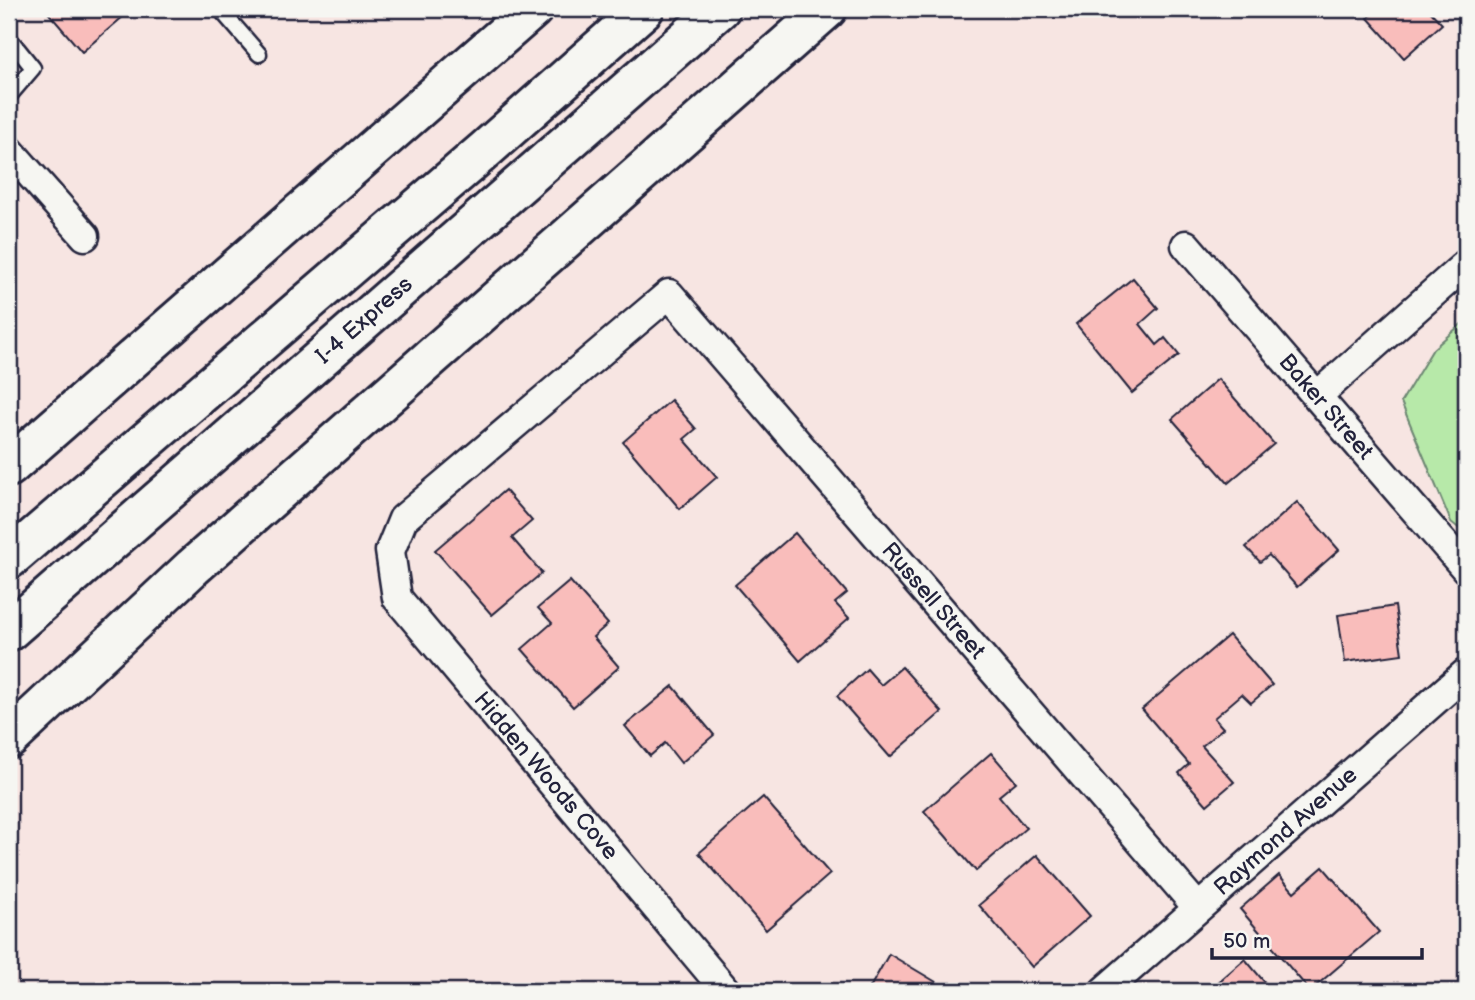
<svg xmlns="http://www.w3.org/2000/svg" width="1475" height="1000" font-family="'Balsamiq Sans',sans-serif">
  <rect width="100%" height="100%" fill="#f7e5e2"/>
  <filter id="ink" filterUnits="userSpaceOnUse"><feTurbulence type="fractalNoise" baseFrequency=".0143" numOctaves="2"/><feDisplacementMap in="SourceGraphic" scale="14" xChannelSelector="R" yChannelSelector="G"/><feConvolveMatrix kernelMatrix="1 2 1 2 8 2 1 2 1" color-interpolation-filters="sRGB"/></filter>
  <g filter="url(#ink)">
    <!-- green -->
    <polygon fill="#b7e9a9" stroke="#6c8672" stroke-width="2" points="1466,320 1466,534 1451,522 1401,402 1433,349"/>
    <!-- building -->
    <g fill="#f9bdbb" stroke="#22223b" stroke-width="2">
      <polygon points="45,9 132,9 82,52"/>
      <polygon points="1378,9 1428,9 1442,24 1404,58 1368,18"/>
      <polygon points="1133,278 1158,308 1140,324 1157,345 1165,338 1179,355 1132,393 1076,324"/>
      <polygon points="1218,379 1274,444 1228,483 1172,419"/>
      <polygon points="671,400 696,429 684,439 717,477 680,509 623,442"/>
      <polygon points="505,490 532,521 512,538 542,573 492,615 435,550"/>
      <polygon points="1297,502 1339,550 1297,587 1269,555 1260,562 1246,547"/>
      <polygon points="795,533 847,593 835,603 849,618 800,661 735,585"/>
      <polygon points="570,581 608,624 593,637 619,667 573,707 522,649 552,623 538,608"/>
      <polygon points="1395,606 1402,654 1345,662 1338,615"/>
      <polygon points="1229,635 1272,685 1251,703 1242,694 1214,718 1223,728 1202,746 1234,782 1207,805 1179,773 1189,764 1142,709"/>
      <polygon points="902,667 942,712 890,757 837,696 867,669 881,685"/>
      <polygon points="673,686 714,735 681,763 665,743 650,756 625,726"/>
      <polygon points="991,753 1016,782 999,796 1026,828 976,871 924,811"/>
      <polygon points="763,797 830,874 766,930 699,853"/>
      <polygon points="1037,855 1090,916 1032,967 979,905"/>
      <polygon points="1323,867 1379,932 1310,991 1240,909 1279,875 1294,892"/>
      <polygon points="889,954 951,991 868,991"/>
      <polygon points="1245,959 1272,991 1208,991"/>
    </g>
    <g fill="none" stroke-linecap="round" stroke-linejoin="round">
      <defs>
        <g id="service">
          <polyline points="220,9 259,54"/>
          <polyline points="9,38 33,68 9,96"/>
        </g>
        <g id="minor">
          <polyline points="9,150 85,236"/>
          <path id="s1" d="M1186,245L1466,569"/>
          <polyline points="1317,396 1466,264"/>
          <path id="s2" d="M726,991L397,598L390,551L403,519L669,294L1198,908"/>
          <path id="s3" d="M1104,991L1466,673"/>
        </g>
        <g id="motorway">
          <polyline points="9,467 533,9"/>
          <polyline points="9,559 485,150 644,9"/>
          <path id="s4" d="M9,631L720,9"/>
          <polyline points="9,739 193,567 827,9"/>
        </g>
      </defs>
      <!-- service casing -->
      <use href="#service" stroke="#22223b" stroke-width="19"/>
      <!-- minor casing -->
      <use href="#minor" stroke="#22223b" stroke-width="33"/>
      <!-- motorway casing -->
      <use href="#motorway" stroke="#22223b" stroke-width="44"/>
      <!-- service -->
      <use href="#service" stroke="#f6f6f2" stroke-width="14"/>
      <!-- minor -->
      <use href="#minor" stroke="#f6f6f2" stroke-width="28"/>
      <!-- motorway -->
      <use href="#motorway" stroke="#f6f6f2" stroke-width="38"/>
    </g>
  </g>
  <g text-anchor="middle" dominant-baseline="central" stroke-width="5" stroke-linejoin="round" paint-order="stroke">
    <!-- street labels -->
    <g font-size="23" fill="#22223b" stroke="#f6f6f2">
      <text stroke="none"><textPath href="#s4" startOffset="472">I-4 Express</textPath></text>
      <text stroke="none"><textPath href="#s1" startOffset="214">Baker Street</textPath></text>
      <text stroke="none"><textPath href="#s2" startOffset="1348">Russell Street</textPath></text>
      <text transform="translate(546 776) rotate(50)">Hidden Woods Cove</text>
      <text stroke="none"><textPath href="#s3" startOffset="242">Raymond Avenue</textPath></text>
    </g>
  </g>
  <!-- margin -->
  <rect width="1475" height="1000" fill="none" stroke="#f6f6f2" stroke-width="35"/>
  <rect x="18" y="18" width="1440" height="965" fill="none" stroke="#22223b" stroke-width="2.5" filter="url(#ink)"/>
  <!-- scale -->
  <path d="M1212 948v10h210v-10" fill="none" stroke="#22223b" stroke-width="3.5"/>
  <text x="1223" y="948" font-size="21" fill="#22223b" stroke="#f6f6f2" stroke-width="5" paint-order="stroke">50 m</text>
</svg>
